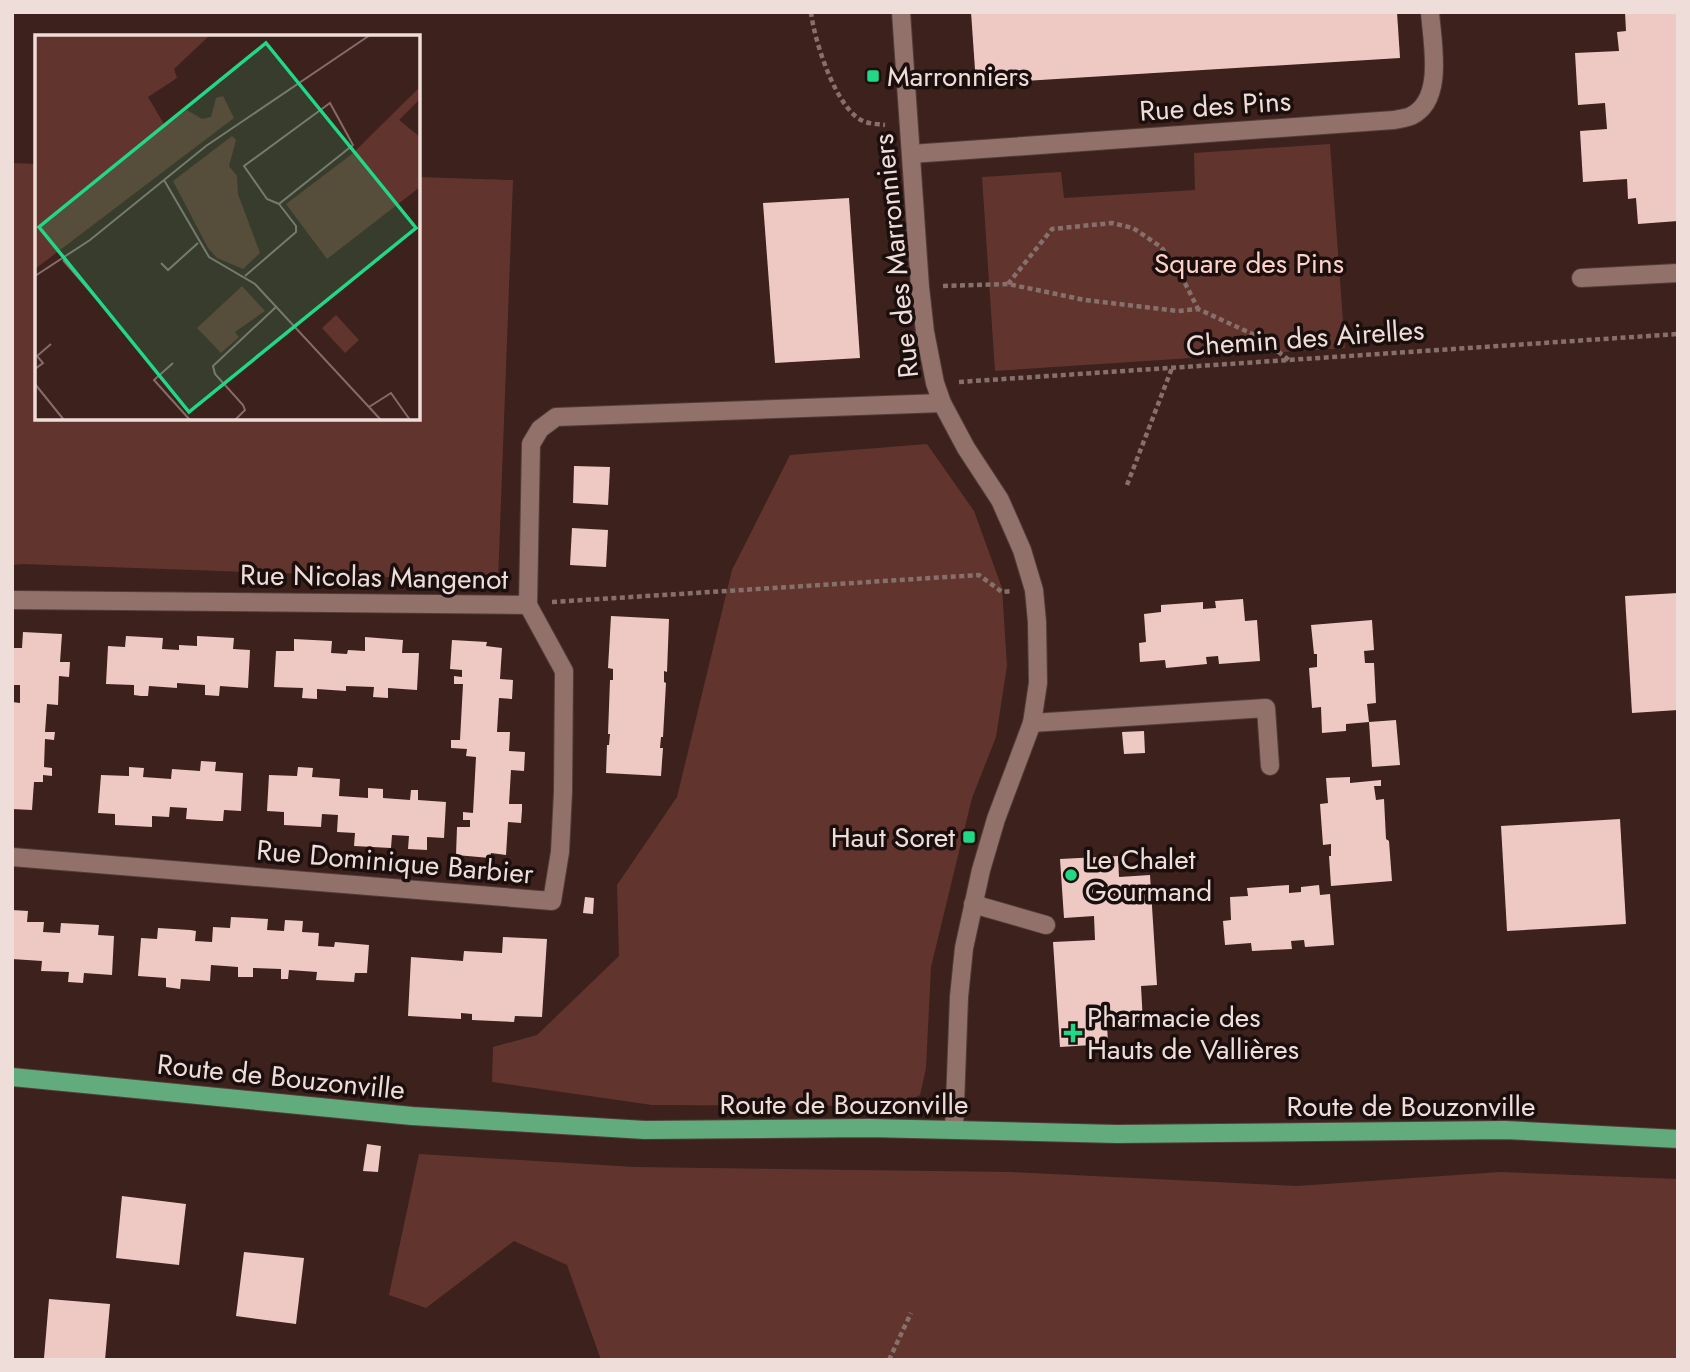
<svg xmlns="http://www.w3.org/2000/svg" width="1690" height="1372" font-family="Jost,sans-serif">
  <rect width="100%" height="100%" fill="#3c211d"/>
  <!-- green -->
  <g fill="#61352e">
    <polygon points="1330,144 1345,348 995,371 982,177 1061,172 1064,198 1195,190 1194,153"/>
    <polygon points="12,163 37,164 37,418 418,418 418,177 513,180 498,581 22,564 12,565"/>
    <polygon points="927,444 974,511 1002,588 1007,666 996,737 972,798 931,967 926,1068 920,1095 898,1106 652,1105 492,1082 493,1047 537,1035 619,956 617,885 677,797 732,570 790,455"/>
    <polygon points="419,1154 635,1167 1010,1172 1297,1186 1500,1172 1678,1179 1678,1360 601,1360 567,1265 514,1241 426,1308 389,1295"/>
  </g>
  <!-- building -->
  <g fill="#eec9c3">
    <polygon points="971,12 1397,12 1400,58 976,84"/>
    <polygon points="1625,12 1676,12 1678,42 1678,221 1638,224 1636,198 1628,199 1627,179 1583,182 1580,131 1607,129 1605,103 1578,105 1575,53 1619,51 1617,32 1626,31"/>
    <polygon points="849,198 860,358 775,363 763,203"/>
    <polygon points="574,466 610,467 608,505 573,503"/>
    <polygon points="572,528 608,530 606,567 570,565"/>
    <polygon points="1678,593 1678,710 1632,713 1625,596"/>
    <polygon points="1243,599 1245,621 1257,620 1260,661 1219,664 1218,656 1206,657 1207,664 1166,668 1165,660 1140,662 1139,643 1146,642 1144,614 1161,612 1161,605 1203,602 1203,609 1216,608 1215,601"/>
    <polygon points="611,616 669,619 667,672 664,671 664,682 666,683 663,737 661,737 660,748 663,748 661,776 606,773 607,745 609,745 610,734 608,734 610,680 613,680 613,669 608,668"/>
    <polygon points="1372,620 1374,650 1364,651 1365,663 1374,663 1376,703 1367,704 1369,722 1346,724 1346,731 1322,733 1321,707 1312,708 1309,668 1317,667 1317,654 1314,654 1311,625"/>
    <polygon points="23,632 62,634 60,662 70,662 69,677 59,676 58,705 47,704 45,732 55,732 54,740 45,739 44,767 52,768 52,776 43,775 43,782 34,782 32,810 12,809 12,702 20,703 20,685 12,685 12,648 22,648"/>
    <polygon points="126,636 163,638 162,649 179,650 179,645 197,646 197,636 234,638 233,649 250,650 248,688 220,686 219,696 205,695 205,685 177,683 177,688 149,686 148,696 141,696 134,695 134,685 106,684 108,646 125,647"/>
    <polygon points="365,637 403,640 402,653 419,653 417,690 388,688 388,698 373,697 374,687 346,686 346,691 317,689 317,699 302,698 303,688 274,687 276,651 294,651 294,639 332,641 331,653 347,654 348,650 365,651"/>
    <polygon points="452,640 487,642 486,646 502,648 500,679 513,680 512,699 499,698 497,732 510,732 509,751 525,752 524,771 511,770 509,804 522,804 522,810 521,823 508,822 506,855 491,853 490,858 456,855 457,827 470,827 470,820 463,820 463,812 473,813 476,757 466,756 467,749 451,748 451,740 460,740 463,684 454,684 454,676 462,677 462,670 450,669"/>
    <polygon points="1396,720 1400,765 1372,767 1369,722"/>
    <polygon points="1144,731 1145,753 1124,754 1122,732"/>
    <polygon points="201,761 216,762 215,771 243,773 241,811 224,810 223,821 217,821 186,819 187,808 170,807 169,817 152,816 152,827 115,825 115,814 98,813 101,775 129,776 129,767 144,768 143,777 171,779 172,769 200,771"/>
    <polygon points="298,767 313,768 312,777 340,779 339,796 368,798 368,788 383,789 383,798 410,800 411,790 418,790 418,800 446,802 444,838 427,837 427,850 408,849 409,836 392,835 391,848 354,846 355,833 337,832 338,815 322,814 321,827 284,825 284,812 267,811 269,775 297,776"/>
    <polygon points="1350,777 1350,783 1381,780 1381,786 1374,786 1376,800 1384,799 1386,839 1389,841 1392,881 1331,886 1329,856 1331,856 1331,844 1323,845 1320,804 1328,803 1326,778"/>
    <polygon points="1620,819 1626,924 1507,931 1501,826"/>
    <polygon points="1118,856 1119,877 1150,875 1157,985 1141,986 1143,1022 1107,1024 1108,1044 1060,1047 1053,942 1095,940 1094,916 1064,918 1060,859"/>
    <polygon points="1289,885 1289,893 1301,892 1301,887 1319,885 1320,895 1330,894 1334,945 1305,947 1304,940 1291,941 1292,949 1252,951 1251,943 1225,945 1223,921 1231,920 1230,897 1248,896 1247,888"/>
    <polygon points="585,897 594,898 593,914 583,913"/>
    <polygon points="12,910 28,911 27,922 44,922 43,932 60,933 61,923 99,925 98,935 114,936 112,975 84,973 83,983 68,982 69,972 41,971 42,961 12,959"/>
    <polygon points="231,917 268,919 267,930 284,931 285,920 303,921 302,932 319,933 318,946 334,947 335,942 369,945 367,973 355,973 354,982 316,980 317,972 289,970 288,979 281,979 281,969 253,968 253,977 238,977 238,967 211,965 210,981 181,979 180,989 166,987 166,978 138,976 141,938 157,939 158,928 190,930 196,931 195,941 212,942 213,927 230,928"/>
    <polygon points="503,937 547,939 542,1017 515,1016 514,1022 472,1020 472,1014 461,1013 461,1019 408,1016 411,957 463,961 464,951 502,953"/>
    <polygon points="367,1144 381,1146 378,1172 363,1171"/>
    <polygon points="122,1196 186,1204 179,1265 116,1258"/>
    <polygon points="244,1252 304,1258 296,1324 236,1316"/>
    <polygon points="49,1299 110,1304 105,1360 44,1358"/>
  </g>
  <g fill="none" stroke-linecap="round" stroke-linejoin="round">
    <defs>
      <g id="minor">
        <polyline points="901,12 920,287 925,332 935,383 942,403 966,448 1000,500 1022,550 1034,590 1037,622 1038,683 1032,723 996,819 981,870 964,948 959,997 954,1130"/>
        <path d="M911,154L1394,120C1399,119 1406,118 1411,116C1445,100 1432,42 1430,12"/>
        <polyline points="1581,278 1678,273"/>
        <polyline points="12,600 528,605 531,444 540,429 556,417 942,403"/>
        <polyline points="1032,723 1266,708 1270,766"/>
        <polyline points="12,857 552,901 560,852 563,792 564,671 528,605"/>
        <polyline points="973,904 1046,925"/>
      </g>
      <polyline id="major" points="12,1077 412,1116 645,1130 869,1128 1117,1134 1505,1130 1678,1139"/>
    </defs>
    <!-- minor casing -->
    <use href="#minor" stroke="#533d39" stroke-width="20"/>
    <!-- major casing -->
    <use href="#major" stroke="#533d39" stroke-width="20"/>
    <!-- path -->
    <g stroke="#87706c" stroke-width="4.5" stroke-dasharray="5 3.5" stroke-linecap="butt">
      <path d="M811,12C814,40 836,109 863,121C869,124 878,124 885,125"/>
      <polyline points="1008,284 1052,229 1112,223 1133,228 1161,247 1179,271 1198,309"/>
      <polyline points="943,286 1008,284 1085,300 1178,311 1198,309 1259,337 1289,360"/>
      <polyline points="959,382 1678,334"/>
      <polyline points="1127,485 1172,368"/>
      <polyline points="552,602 979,575 1002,592 1012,591"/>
      <polyline points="889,1360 911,1313"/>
    </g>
    <!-- minor -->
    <use href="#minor" stroke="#92716b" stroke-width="18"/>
    <!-- major -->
    <use href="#major" stroke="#61ab7c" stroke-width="18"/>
  </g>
  <!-- markers -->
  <g fill="#21d887" stroke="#1b0f0d" stroke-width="2.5">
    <rect x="866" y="69" width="14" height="14" rx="3.5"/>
    <rect x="962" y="830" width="14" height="14" rx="3.5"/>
    <circle cx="1071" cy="875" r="7"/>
    <path d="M1069.5 1022.5h7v7h7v7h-7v7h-7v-7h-7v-7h7z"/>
  </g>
  <g text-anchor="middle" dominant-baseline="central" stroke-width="7" stroke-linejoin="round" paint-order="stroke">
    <!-- poi labels -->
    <g font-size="28" fill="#efddd9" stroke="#1b0f0d" text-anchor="start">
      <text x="887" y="76">Marronniers</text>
      <text x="955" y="837" text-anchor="end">Haut Soret</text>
      <text x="1085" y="859">Le Chalet<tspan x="1085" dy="32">Gourmand</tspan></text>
      <text x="1087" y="1017">Pharmacie des<tspan x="1087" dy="32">Hauts de Vallières</tspan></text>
    </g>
    <!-- street labels -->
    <g font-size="28" fill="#efddd9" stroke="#1b0f0d">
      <text transform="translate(1215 106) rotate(-4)">Rue des Pins</text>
      <text transform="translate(896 256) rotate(-96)">Rue des Marronniers</text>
      <text transform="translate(1305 338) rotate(-4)">Chemin des Airelles</text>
      <text transform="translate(374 577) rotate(1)">Rue Nicolas Mangenot</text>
      <text transform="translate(395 862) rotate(5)">Rue Dominique Barbier</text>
      <text transform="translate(281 1077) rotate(6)">Route de Bouzonville</text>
      <text x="844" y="1104">Route de Bouzonville</text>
      <text x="1411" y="1106">Route de Bouzonville</text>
    </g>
    <!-- park labels -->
    <g font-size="28" fill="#fed1c9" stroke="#1b0f0d">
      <text x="1249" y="263">Square des Pins</text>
    </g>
  </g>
  <!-- overview -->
  <g transform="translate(35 35)">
    <rect width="385" height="385" fill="#3c211d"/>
    <path d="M0,0H175L139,34L142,43L113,62L130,91L152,75L167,84L176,82L181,63L188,61L199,83L0,234ZM385,52V64L364,85L385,102V152L292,224L251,169L317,119ZM197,101L201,105L194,131L202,141L203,159L225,218L208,234L182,223L173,213L138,146ZM207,251L230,276L200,297L204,302L186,318L162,293ZM301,280L324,305L310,318L287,293Z" fill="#61352e"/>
    <path fill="none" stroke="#846c68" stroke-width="2" d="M129,145L174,222L220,249L346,385M28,225L67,270M126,228L133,235L163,208M0,241L55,205L171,111L335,0M210,241L261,197V191L244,169L318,110L295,68L209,131L232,164L244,169M138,328L119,345L155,385M0,334L8,328L2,321L16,309M0,349L29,385M334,372L356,358L375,385M200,385L210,375L208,370L180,339L178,331L242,271"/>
    <path fill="#21d887" fill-opacity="0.15" stroke="#21d887" stroke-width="3.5" d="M231,8L381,193L154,377L4,192Z"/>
    <rect width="385" height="385" fill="none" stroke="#efddd9" stroke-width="3.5"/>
  </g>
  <!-- border -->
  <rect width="1690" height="1372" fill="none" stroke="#efddd9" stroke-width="28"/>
</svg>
